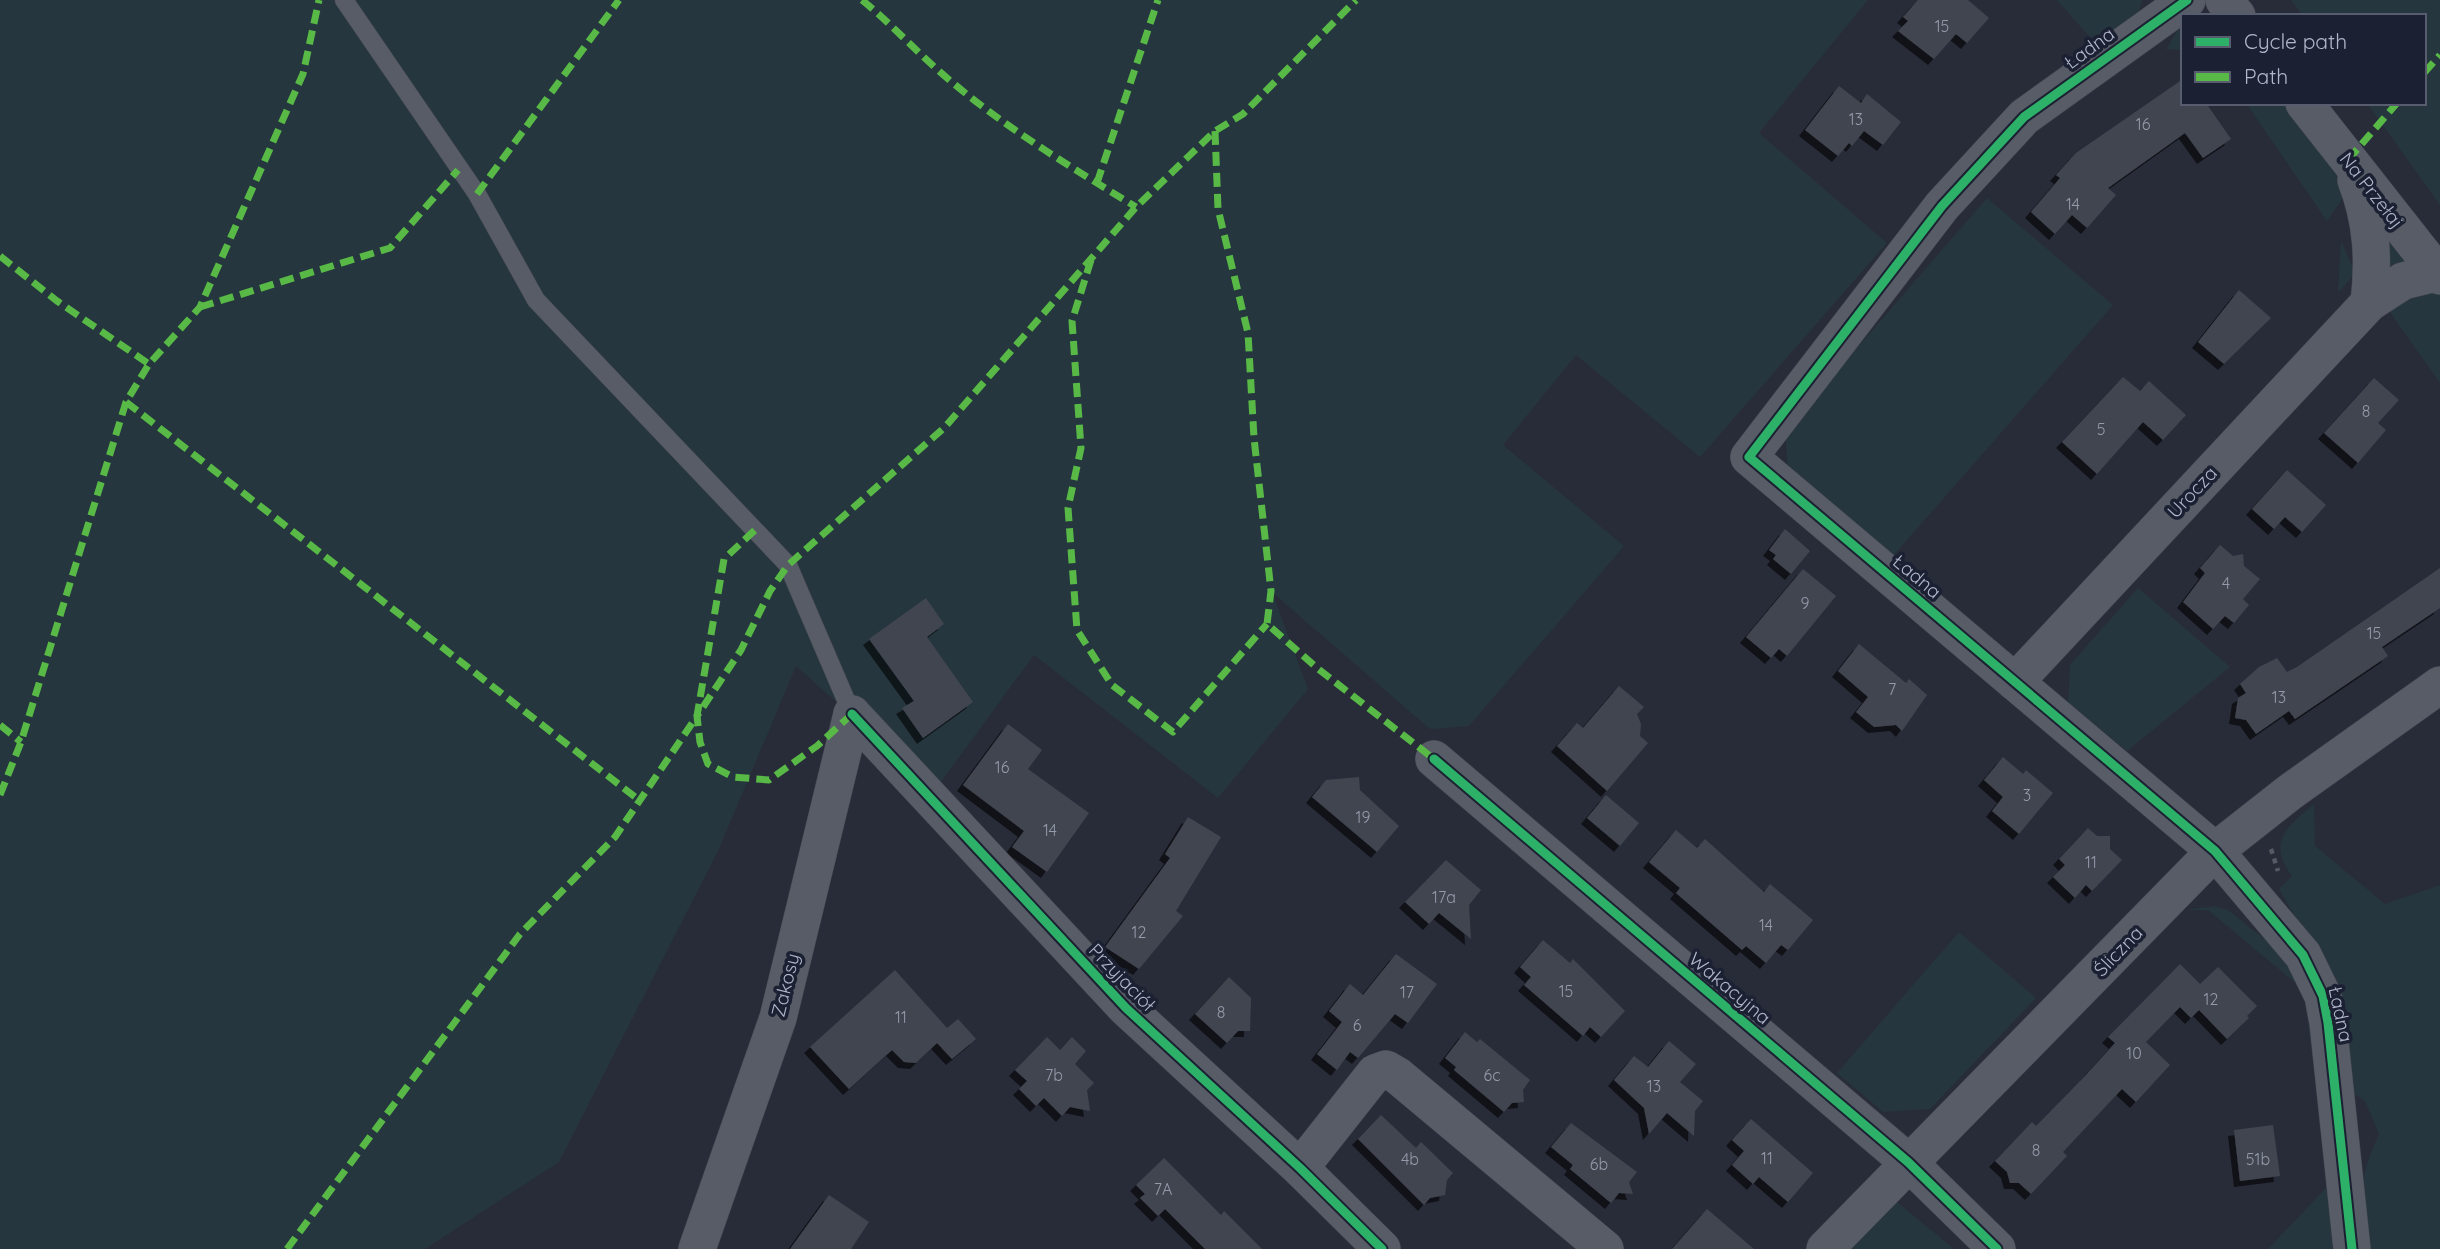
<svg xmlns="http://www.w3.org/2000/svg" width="2440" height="1249" font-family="Quicksand,sans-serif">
  <defs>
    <filter id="shadow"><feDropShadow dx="-6" dy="6" stdDeviation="0" flood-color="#0009"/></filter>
  </defs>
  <rect width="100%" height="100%" fill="#282c39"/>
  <!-- green -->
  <g fill="#25363e">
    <polygon points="0,0 1868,0 1759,133 1887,243 1700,457 1576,355 1503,445 1624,546 1469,726 1430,729 1272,592 1308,689 1218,798 1034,655 935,790 796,666 718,851 559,1162 425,1249 0,1249"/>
    <polygon points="2057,0 2142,0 2139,11 2096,44"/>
    <polygon points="2291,0 2440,0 2440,205 2367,103 2424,103 2424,16 2303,16"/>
    <polygon points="2183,22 2183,50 2166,49"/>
    <polygon points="2246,103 2289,103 2341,169 2347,192 2327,221"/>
    <polygon points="1987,198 2113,305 1893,556 1788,470 1785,431"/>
    <polygon points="2376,214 2420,270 2381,273"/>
    <polygon points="2341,241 2355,273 2338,293"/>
    <polygon points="2404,288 2440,293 2440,383 2387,308"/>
    <polygon points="2138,588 2230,667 2127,751 2068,702 2070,665"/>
    <path d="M2314,804L2315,846L2385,904L2440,885V1249H2365C2357,1203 2359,1177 2379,1134L2365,1101L2350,1091L2335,985L2279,889L2292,876C2266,842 2288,826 2314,804Z"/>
    <polygon points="2215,906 2228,910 2303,970 2317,1008 2320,1120 2304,990 2208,910 2185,910"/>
    <polygon points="1959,932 2036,998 1930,1109 1883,1112 1837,1073"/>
    <polygon points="2329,1185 2337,1249 2268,1249"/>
    <polygon points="1897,1202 1954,1249 1852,1249"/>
  </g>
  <!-- building -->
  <g fill="#41454f" filter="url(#shadow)">
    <polygon points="1918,0 1968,0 1989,18 1967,43 1956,34 1934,59 1898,31 1908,21 1903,17"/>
    <polygon points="2183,79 2183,103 2206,103 2231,139 2203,158 2185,133 2108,188 2116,195 2087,228 2072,215 2055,234 2031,212 2060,178 2056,175 2076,153"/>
    <polygon points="1839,86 1861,103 1867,94 1901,122 1883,145 1864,131 1852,146 1849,143 1838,156 1805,130"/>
    <polygon points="2239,290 2271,318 2224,364 2198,342"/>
    <polygon points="2123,377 2140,391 2149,381 2186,415 2163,440 2143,422 2097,474 2062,442"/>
    <polygon points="2374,378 2399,400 2378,423 2386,430 2358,463 2324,433"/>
    <polygon points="2287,470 2326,505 2302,532 2285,517 2274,529 2252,509"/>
    <polygon points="1785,529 1810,551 1791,574 1773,559 1776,555 1769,550"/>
    <polygon points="2220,545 2233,556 2243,554 2244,566 2260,579 2243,599 2249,605 2234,623 2225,616 2213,629 2183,602 2205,573 2200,568"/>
    <polygon points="2440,568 2440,608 2382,647 2388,656 2295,719 2289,711 2256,734 2246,720 2235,718 2238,698 2246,693 2240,684 2259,667 2277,658 2287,672 2297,667"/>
    <polygon points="1803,569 1836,596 1787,656 1779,649 1771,658 1746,637"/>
    <polygon points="926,598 944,624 927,637 973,702 923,738 902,708 914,701 869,639"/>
    <polygon points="1859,644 1906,683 1909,679 1927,695 1902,731 1896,725 1874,727 1856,712 1868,697 1838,671"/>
    <polygon points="1619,686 1644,707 1637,714 1641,724 1640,736 1648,743 1607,791 1557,746 1577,723 1583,728"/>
    <polygon points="1008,724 1042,750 1028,769 1089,813 1047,872 1012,847 1024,831 963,785"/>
    <polygon points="2003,757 2023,774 2026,770 2053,793 2019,834 1992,811 2003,797 1984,780"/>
    <polygon points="1359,777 1360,790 1399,826 1377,852 1312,797 1326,780"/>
    <polygon points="1606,795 1639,823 1620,846 1587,818"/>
    <polygon points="1188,817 1221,837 1176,911 1183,916 1139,969 1105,947 1170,858 1165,854"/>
    <polygon points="2088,828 2097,836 2110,836 2110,849 2122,860 2092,891 2086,885 2075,898 2053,877 2065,865 2059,859"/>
    <polygon points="1676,830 1697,848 1705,839 1764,892 1770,884 1813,920 1788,950 1781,945 1766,963 1746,946 1742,950 1676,893 1680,888 1649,862"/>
    <polygon points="1446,860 1481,890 1469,905 1471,939 1439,913 1429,924 1405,902"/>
    <polygon points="1543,940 1570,963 1573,959 1625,1011 1601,1037 1590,1027 1583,1036 1524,985 1531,977 1520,967"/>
    <polygon points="1396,954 1437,984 1408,1023 1395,1014 1358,1058 1350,1052 1337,1070 1317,1054 1342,1022 1329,1011 1350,984 1363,995"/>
    <polygon points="2180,964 2200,984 2218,967 2257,1006 2247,1016 2249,1018 2227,1039 2199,1010 2191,1018 2180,1007 2146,1042 2170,1065 2136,1102 2122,1089 2063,1152 2067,1156 2031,1194 2019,1183 2010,1183 2007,1172 1995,1161 2032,1122 2036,1126 2085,1076 2115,1043 2108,1037"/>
    <polygon points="895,970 947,1028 958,1019 976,1039 952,1059 937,1043 916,1063 904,1062 892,1050 849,1089 810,1047"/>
    <polygon points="1229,977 1251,998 1250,1031 1238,1031 1227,1043 1195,1014"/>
    <polygon points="1465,1032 1477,1042 1480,1039 1530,1080 1523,1090 1524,1102 1512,1103 1504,1112 1454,1070 1456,1067 1445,1058"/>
    <polygon points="1047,1037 1060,1050 1072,1037 1086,1051 1075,1064 1094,1083 1087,1090 1090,1111 1070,1107 1062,1116 1044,1098 1036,1106 1019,1089 1027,1081 1015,1070"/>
    <polygon points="1669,1041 1696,1064 1680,1082 1703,1101 1695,1111 1694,1136 1667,1113 1649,1134 1644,1108 1614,1080 1634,1056 1648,1067"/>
    <polygon points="1381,1115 1416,1148 1421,1142 1453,1173 1447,1180 1445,1195 1430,1198 1424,1205 1358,1139"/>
    <polygon points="1751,1119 1813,1173 1788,1202 1759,1177 1753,1184 1732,1165 1744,1151 1732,1140"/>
    <polygon points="1571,1123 1637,1172 1629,1182 1633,1194 1619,1193 1611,1203 1570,1169 1573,1165 1551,1147"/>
    <polygon points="2273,1125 2280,1176 2240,1181 2234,1130"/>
    <polygon points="1164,1158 1221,1215 1224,1211 1262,1249 1205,1249 1165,1209 1158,1216 1140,1198 1145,1194 1136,1185"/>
    <polygon points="829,1195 869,1222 851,1249 790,1249"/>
    <polygon points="1707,1209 1754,1249 1672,1249"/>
  </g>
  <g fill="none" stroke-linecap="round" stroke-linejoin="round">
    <defs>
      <polyline id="service" points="344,0 477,194 536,300 788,565 852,714"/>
      <g id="minor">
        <polyline points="2187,0 2024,117 1942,206 1749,457 2215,851 2303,955 2323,996 2328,1023 2352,1249"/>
        <polyline points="2224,0 2237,16"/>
        <polyline points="2304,103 2440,276"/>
        <path d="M2356,180C2372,221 2374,260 2369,303"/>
        <polyline points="2015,682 2369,303 2403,281 2436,273"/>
        <polyline points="852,714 1126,1008 1300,1168 1382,1249"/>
        <polyline points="1434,759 1908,1162 1997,1249"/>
        <polyline points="1300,1168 1375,1073 1386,1069 1398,1076 1605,1249"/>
        <polyline points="697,1249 778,1018 852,714"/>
        <polyline points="1825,1249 2215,851 2290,792 2440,685"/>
      </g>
    </defs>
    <!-- service casing -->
    <use href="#service" stroke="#43464f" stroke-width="19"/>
    <!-- minor casing -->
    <use href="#minor" stroke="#43464f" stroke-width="38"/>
    <!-- path -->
    <polyline stroke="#565a63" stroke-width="4.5" stroke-dasharray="5 5" stroke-linecap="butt" points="2271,849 2278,871"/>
    <!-- service -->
    <use href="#service" stroke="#585c66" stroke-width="18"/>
    <!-- minor -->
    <use href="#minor" stroke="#585c66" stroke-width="37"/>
    <!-- quiet -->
    <g stroke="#58b947" stroke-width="7" stroke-dasharray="14 7" stroke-linecap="butt">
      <path d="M862,0C894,26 921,57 953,83C1009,130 1074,169 1136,207"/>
      <polyline points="2424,73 2440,55"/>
      <polyline points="1215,131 1218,209 1248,333 1254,438 1271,591 1267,624 1317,668 1434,759"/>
      <polyline points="2348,160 2397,103"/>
      <polyline points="1097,183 1158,0"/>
      <polyline points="477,194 619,0"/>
      <polyline points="0,256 57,301 149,364"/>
      <polyline points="1091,260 1072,321 1081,448 1068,508 1077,630 1112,685 1173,732 1267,624"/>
      <polyline points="200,307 390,248 458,170"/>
      <polyline points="126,402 639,800"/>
      <polyline points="852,714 817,746 769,780 733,777 708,764 700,742 697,716 741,650 770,591 788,565 945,427 1136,207 1215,131 1243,114 1356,0"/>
      <polyline points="0,725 21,742"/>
      <polyline points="0,795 21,742 126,402 149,364 200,307 303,74 319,0"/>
      <polyline points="287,1249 520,934 615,837 697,716 724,559 755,530"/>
    </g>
    <defs>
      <g id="cycleway">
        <polyline points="2187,0 2024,117 1942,206 1749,457 2215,851 2303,955 2323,996 2328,1023 2352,1249"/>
        <polyline points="852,714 1126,1008 1300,1168 1382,1249"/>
        <polyline points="1434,759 1908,1162 1997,1249"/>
      </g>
    </defs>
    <!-- cycleway casing -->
    <use href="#cycleway" stroke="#1b2133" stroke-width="13"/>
    <!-- cycleway -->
    <use href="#cycleway" stroke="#2db169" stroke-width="9"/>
  </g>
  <g text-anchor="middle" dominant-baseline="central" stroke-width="7" stroke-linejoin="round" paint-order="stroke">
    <!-- number labels -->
    <g font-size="16" fill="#959aab">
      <text x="1942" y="26">15</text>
      <text x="1856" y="119">13</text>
      <text x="2143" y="124">16</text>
      <text x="2073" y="204">14</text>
      <text x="2366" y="411">8</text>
      <text x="2101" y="429">5</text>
      <text x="2226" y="583">4</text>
      <text x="1805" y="603">9</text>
      <text x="2374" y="633">15</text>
      <text x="1892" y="689">7</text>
      <text x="2279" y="697">13</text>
      <text x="1002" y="767">16</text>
      <text x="2027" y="795">3</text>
      <text x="1363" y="817">19</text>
      <text x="1050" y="830">14</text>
      <text x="2091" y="862">11</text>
      <text x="1444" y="897">17a</text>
      <text x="1766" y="925">14</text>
      <text x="1139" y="932">12</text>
      <text x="1566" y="991">15</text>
      <text x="1407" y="992">17</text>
      <text x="2211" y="999">12</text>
      <text x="1221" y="1012">8</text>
      <text x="901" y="1017">11</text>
      <text x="1357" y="1025">6</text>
      <text x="2134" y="1053">10</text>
      <text x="1054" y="1075">7b</text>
      <text x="1492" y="1075">6c</text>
      <text x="1654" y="1086">13</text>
      <text x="2036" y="1150">8</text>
      <text x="1767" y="1158">11</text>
      <text x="1410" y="1159">4b</text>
      <text x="2258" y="1159">51b</text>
      <text x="1599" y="1164">6b</text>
      <text x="1163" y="1189">7A</text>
    </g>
    <!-- street labels -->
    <g font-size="19" fill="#b1b7ca" stroke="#1b2133">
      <text transform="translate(2089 48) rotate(-36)">Ładna</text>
      <text transform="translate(2372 190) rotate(52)">Na Przełaj</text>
      <text transform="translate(2192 492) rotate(-47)">Urocza</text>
      <text transform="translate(1917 576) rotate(40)">Ładna</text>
      <text transform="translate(2118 951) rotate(-46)">Śliczna</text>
      <text transform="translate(1122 977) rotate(46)">Przyjaciół</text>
      <text transform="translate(785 985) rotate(-76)">Zakosy</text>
      <text transform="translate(1730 988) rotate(40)">Wakacyjna</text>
      <text transform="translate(2341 1014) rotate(78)">Ładna</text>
    </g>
  </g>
  <!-- legend -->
  <rect x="2181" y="14" width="245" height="91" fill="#1b2133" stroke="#575d6f" stroke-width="2"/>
  <rect x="2195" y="37" width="35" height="10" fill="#2db169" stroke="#575d6f" stroke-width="2"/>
  <text x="2244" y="49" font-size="21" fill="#b1b7ca">Cycle path</text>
  <rect x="2195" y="72" width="35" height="10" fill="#58b947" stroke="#575d6f" stroke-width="2"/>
  <text x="2244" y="84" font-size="21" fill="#b1b7ca">Path</text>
</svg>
